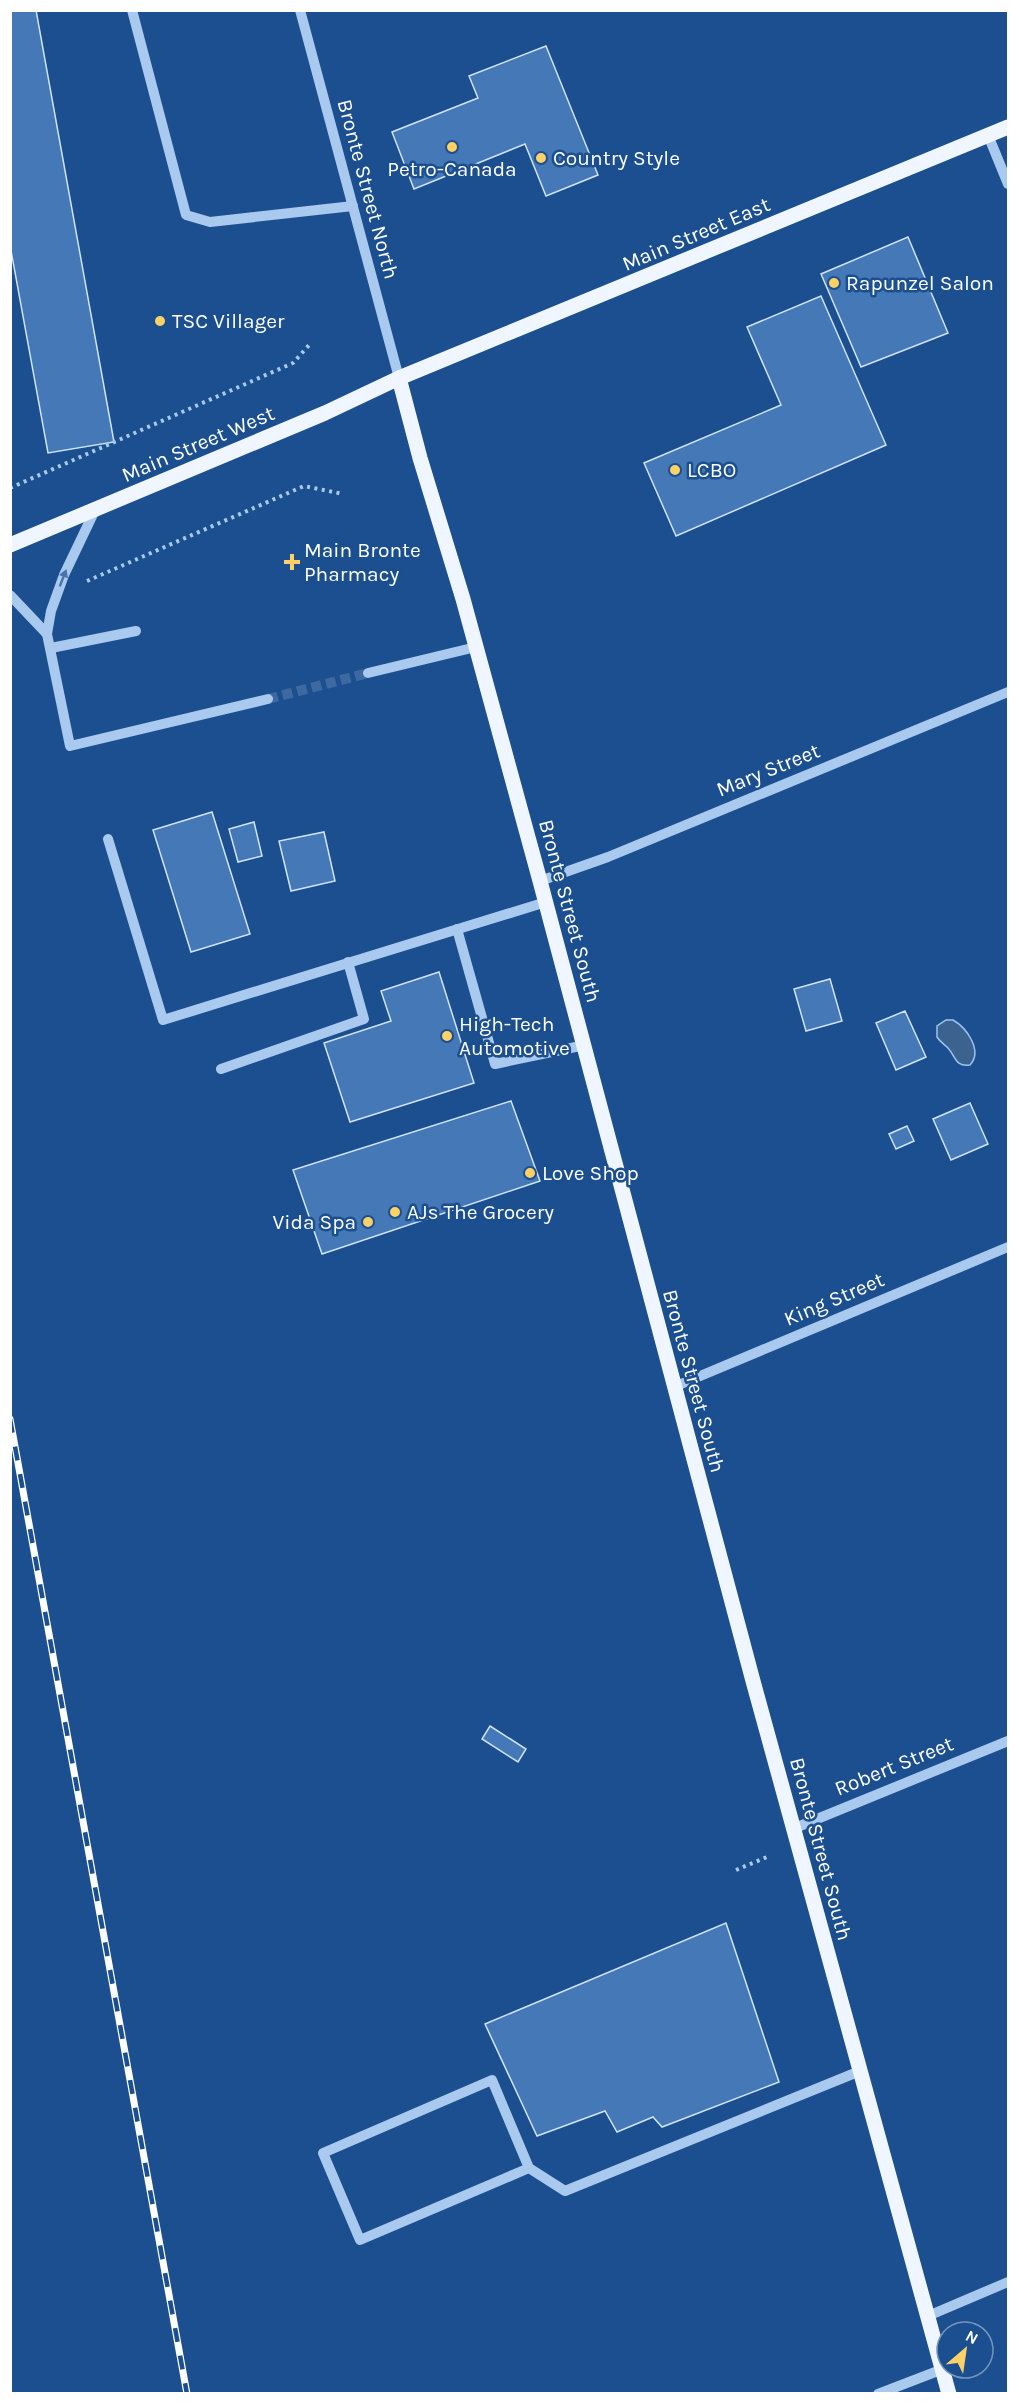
<svg xmlns="http://www.w3.org/2000/svg" width="1019" height="2404" font-family="Karla,sans-serif">
  <rect width="100%" height="100%" fill="#1b4f8f"/>
  <!-- water -->
  <path fill="#3c6290" stroke="#9cc4f0" stroke-width="1.5" d="M946,1020H953C967,1028 983,1051 970,1065C955,1067 956,1057 948,1048C944,1044 940,1042 937,1037V1026Z"/>
  <!-- building -->
  <g fill="#4478b7" stroke="#cfe3fa" stroke-width="1.5">
    <polygon points="10,10 36,10 114,442 48,453 10,245"/>
    <polygon points="546,46 598,175 546,196 525,144 414,189 392,132 478,98 469,76"/>
    <polygon points="908,237 948,333 861,367 821,274"/>
    <polygon points="821,296 886,445 676,536 644,463 781,405 747,327"/>
    <polygon points="212,812 250,934 191,952 153,830"/>
    <polygon points="254,822 262,856 238,862 229,829"/>
    <polygon points="324,832 335,881 291,891 279,841"/>
    <polygon points="439,972 474,1083 350,1122 324,1043 391,1021 381,991"/>
    <polygon points="830,979 842,1021 806,1031 794,989"/>
    <polygon points="905,1011 926,1057 896,1070 876,1023"/>
    <polygon points="511,1101 540,1181 322,1254 293,1170"/>
    <polygon points="970,1103 988,1144 951,1160 933,1119"/>
    <polygon points="907,1126 914,1141 896,1149 889,1134"/>
    <polygon points="490,1726 526,1749 518,1762 482,1739"/>
    <polygon points="726,1923 779,2082 662,2127 653,2117 617,2132 605,2111 537,2136 485,2024"/>
  </g>
  <g fill="none" stroke-linecap="round" stroke-linejoin="round">
    <!-- minor-tunnel -->
    <polyline stroke="#3d69a0" stroke-width="10" stroke-dasharray="10 5" stroke-linecap="butt" points="268,699 368,673"/>
    <!-- path -->
    <g stroke="#a9c9ee" stroke-width="4" stroke-dasharray="3 4.5" stroke-linecap="butt">
      <polyline points="10,488 293,363 310,344"/>
      <polyline points="87,581 304,486 343,494"/>
      <polyline points="736,1870 767,1857"/>
    </g>
    <!-- minor -->
    <g stroke="#a9c9ee" stroke-width="10">
      <polyline points="132,10 186,215 210,222 353,206"/>
      <polyline points="300,10 399,378"/>
      <polyline points="988,135 1008,184"/>
      <polyline points="95,510 64,575 51,611 47,634 70,746 268,699"/>
      <polyline points="10,595 47,634"/>
      <polyline points="51,648 136,631"/>
      <polyline points="368,673 476,647"/>
      <polyline points="108,839 163,1020 546,902"/>
      <polyline points="540,881 608,857 1008,692"/>
      <polyline points="457,929 495,1064 585,1045"/>
      <polyline points="221,1069 364,1019 348,962"/>
      <polyline points="674,1387 1008,1247"/>
      <polyline points="795,1828 1008,1741"/>
      <polyline points="529,2168 360,2240 323,2153 492,2080 529,2168 565,2191 860,2071"/>
      <polyline points="928,2316 1008,2282"/>
      <polyline points="878,2394 943,2369"/>
    </g>
    <!-- major -->
    <g stroke="#f0f6ff" stroke-width="15">
      <polyline points="399,378 420,458 463,599 540,881 753,1681 949,2394"/>
      <polyline points="10,545 325,413 399,378 1008,127"/>
    </g>
    <defs>
      <polyline id="rail" points="10,1419 187,2394"/>
    </defs>
    <!-- rail casing -->
    <use href="#rail" stroke="#fff" stroke-width="7"/>
    <!-- rail -->
    <use href="#rail" stroke="#1b4f8f" stroke-width="4.5" stroke-dasharray="14" stroke-linecap="butt"/>
  </g>
  <!-- one-way arrows -->
  <defs><path id="oneway-solid" d="M-6-.8H1V-3.2L6.5 0L1 3.2V.8H-6Z" transform="scale(1.5)"/></defs>
  <use fill="#4674ac" href="#oneway-solid" transform="translate(63 578) rotate(-69)"/>
  <!-- markers -->
  <g fill="#ffd166" stroke="#1b4f8f" stroke-width="2">
    <circle cx="452" cy="147" r="6"/>
    <circle cx="541" cy="158" r="6"/>
    <circle cx="834" cy="283" r="6"/>
    <circle cx="160" cy="321" r="6"/>
    <circle cx="675" cy="470" r="6"/>
    <path d="M289 553h6v6h6v6h-6v6h-6v-6h-6v-6h6z"/>
    <circle cx="447" cy="1036" r="6"/>
    <circle cx="530" cy="1173" r="6"/>
    <circle cx="395" cy="1212" r="6"/>
    <circle cx="368" cy="1222" r="6"/>
  </g>
  <g text-anchor="middle" dominant-baseline="central" stroke-width="5" stroke-linejoin="round" paint-order="stroke">
    <!-- poi labels -->
    <g font-size="21" fill="#fff" stroke="#1b4f8f" text-anchor="start">
      <text x="553" y="158">Country Style</text>
      <text x="452" y="169" text-anchor="middle">Petro-Canada</text>
      <text x="846" y="283">Rapunzel Salon</text>
      <text x="172" y="321">TSC Villager</text>
      <text x="687" y="470">LCBO</text>
      <text x="304" y="550">Main Bronte<tspan x="304" dy="24">Pharmacy</tspan></text>
      <text x="459" y="1024">High-Tech<tspan x="459" dy="24">Automotive</tspan></text>
      <text x="542" y="1173">Love Shop</text>
      <text x="407" y="1212">AJs The Grocery</text>
      <text x="356" y="1222" text-anchor="end">Vida Spa</text>
    </g>
    <!-- street labels -->
    <g font-size="21" fill="#fff" stroke="#1b4f8f">
      <text transform="translate(368 189) rotate(75)">Bronte Street North</text>
      <text transform="translate(696 234) rotate(-23)">Main Street East</text>
      <text transform="translate(198 444) rotate(-23)">Main Street West</text>
      <text transform="translate(768 770) rotate(-22)">Mary Street</text>
      <text transform="translate(570 911) rotate(75)">Bronte Street South</text>
      <text transform="translate(834 1299) rotate(-23)">King Street</text>
      <text transform="translate(694 1381) rotate(75)">Bronte Street South</text>
      <text transform="translate(894 1766) rotate(-22)">Robert Street</text>
      <text transform="translate(821 1849) rotate(75)">Bronte Street South</text>
    </g>
  </g>
  <!-- border -->
  <rect width="1019" height="2404" fill="none" stroke="#ffffff" stroke-width="24"/>
  <!-- north arrow -->
  <g transform="translate(965 2350) rotate(29)"><circle r="28" fill="#1b4f8f" stroke="#7695bc" stroke-width="1.5"/>
  <path d="M0-4.5L10 22L0 15L-10 22Z" fill="#ffd166"/>
  <text y="-9" font-size="16" font-weight="bold" text-anchor="middle" fill="#ffffff">N</text>
  </g>
</svg>
